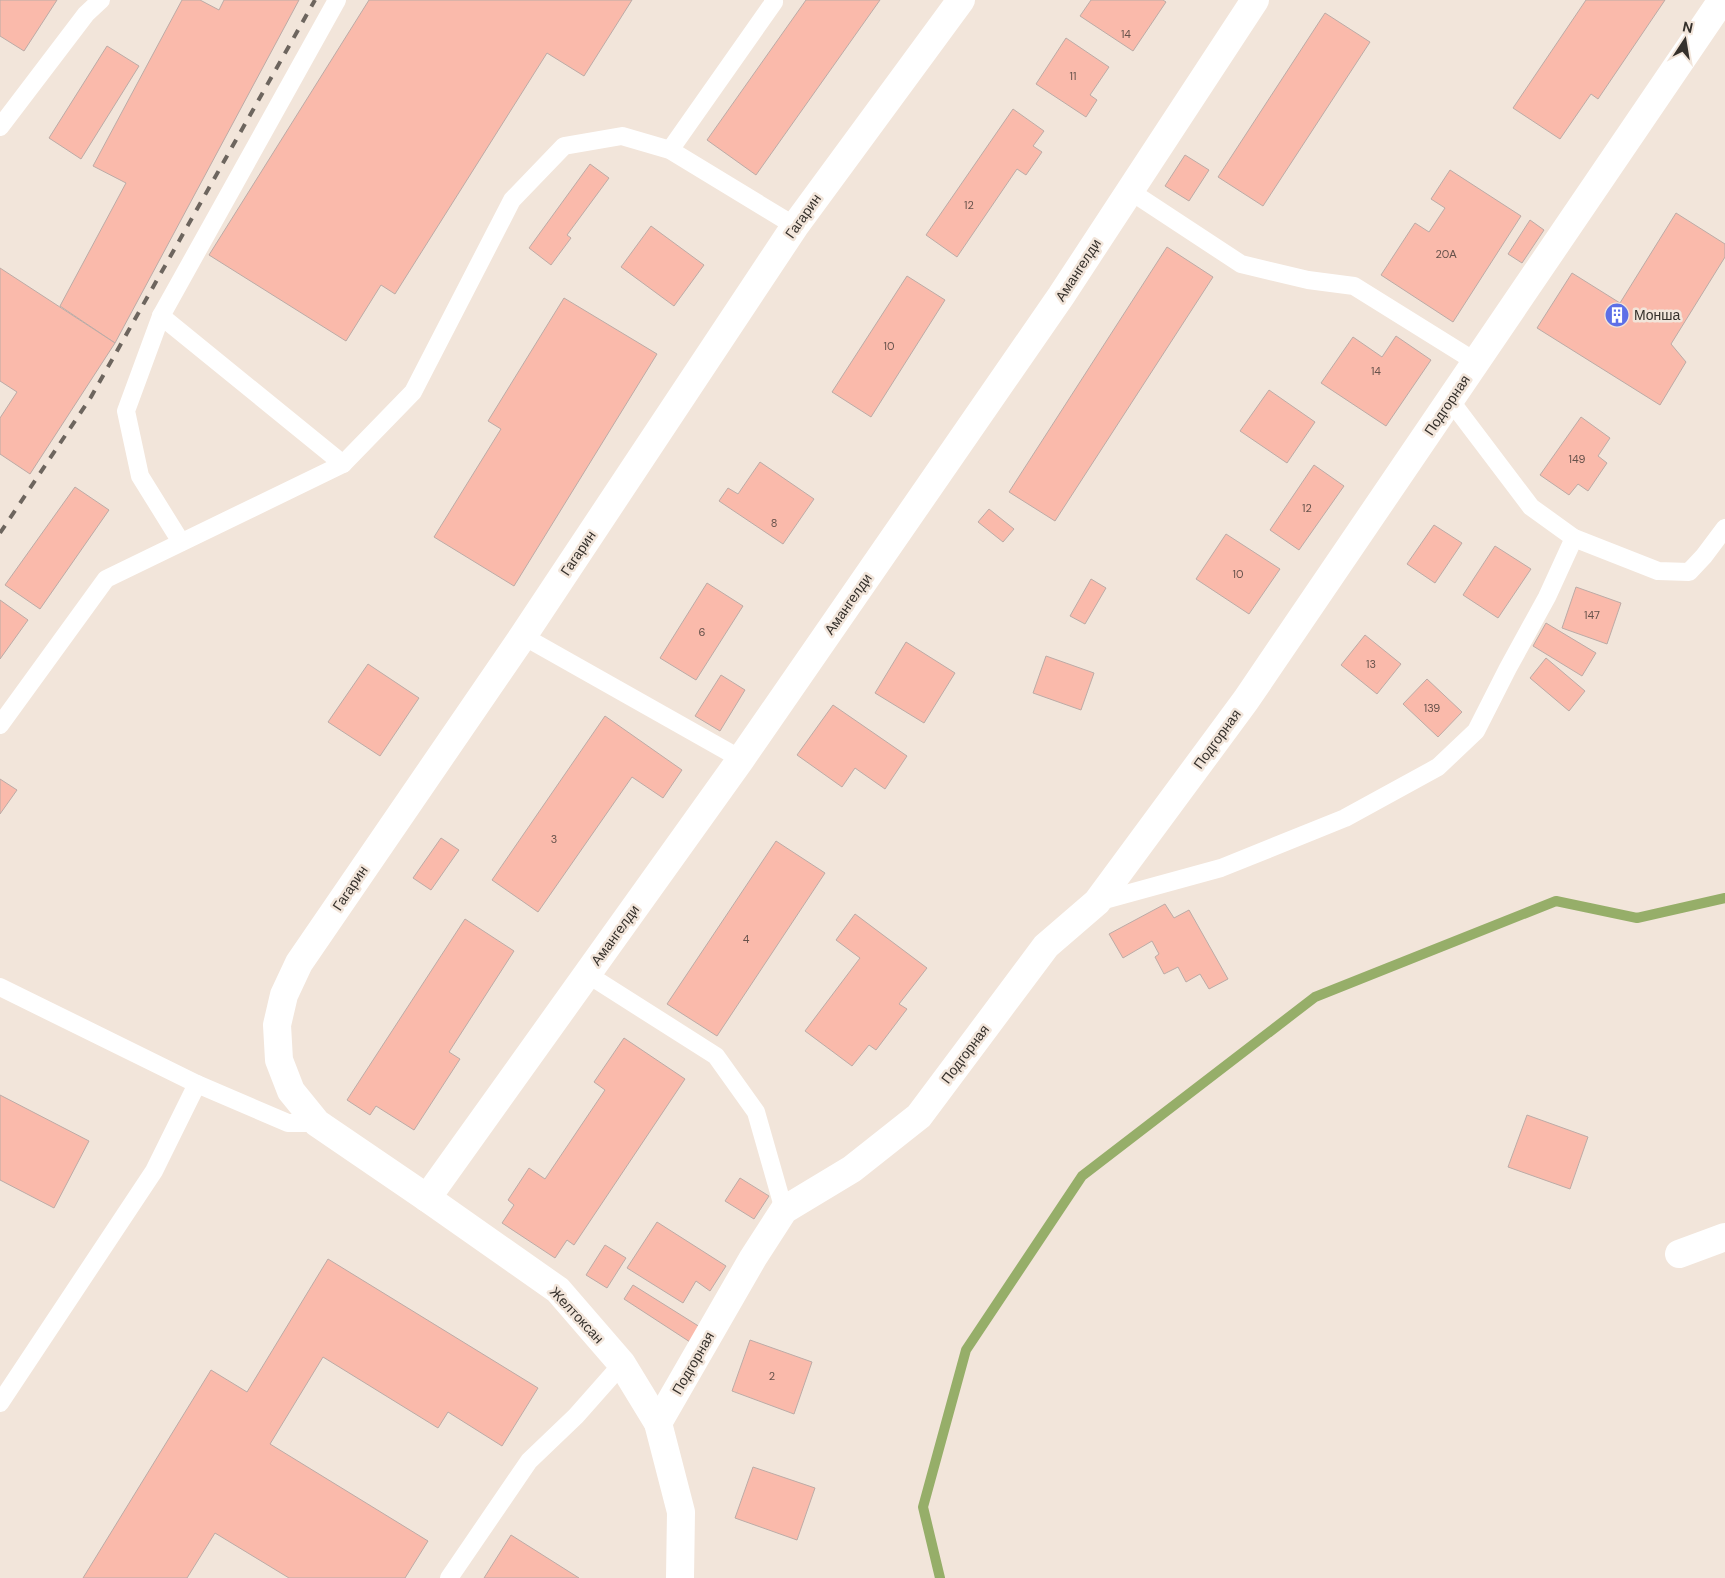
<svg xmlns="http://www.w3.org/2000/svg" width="1725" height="1578" font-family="'DM Sans',sans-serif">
  <rect width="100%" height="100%" fill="#f2e5da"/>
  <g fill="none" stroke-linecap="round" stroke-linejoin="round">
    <!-- stream -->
    <polyline stroke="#96ae69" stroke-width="10" points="940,1578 923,1507 966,1350 1082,1176 1315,997 1556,901 1637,918 1725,898"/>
  </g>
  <!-- building -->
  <g fill="#fabaab" stroke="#bcaba6">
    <polygon points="0,0 57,0 24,51 0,36"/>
    <polygon points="182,0 200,0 219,10 224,0 299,0 115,343 60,306 126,183 93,166"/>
    <polygon points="369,0 632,0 584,76 547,53 395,294 381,285 346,341 209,255"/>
    <polygon points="806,0 880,0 756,175 707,140"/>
    <polygon points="1091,0 1163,0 1166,2 1133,51 1080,16"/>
    <polygon points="1586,0 1665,0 1598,99 1591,94 1560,139 1513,108"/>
    <polygon points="1325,13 1370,42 1263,206 1218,177"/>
    <polygon points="1066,38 1109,67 1090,95 1097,100 1086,117 1036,84"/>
    <polygon points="107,46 139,66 81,159 49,138"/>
    <polygon points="1013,109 1044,131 1033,146 1042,152 1026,175 1017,169 957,257 926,235"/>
    <polygon points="1185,155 1209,170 1189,201 1165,186"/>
    <polygon points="590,164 609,178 567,235 571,238 551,265 529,248"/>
    <polygon points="1450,170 1521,216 1453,322 1381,275 1415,223 1429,232 1445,208 1431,199"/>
    <polygon points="1676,213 1725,244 1725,257 1671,344 1686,362 1660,405 1537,328 1572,273 1620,303"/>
    <polygon points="1530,220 1544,230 1522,263 1508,254"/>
    <polygon points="651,226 704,265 674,306 621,267"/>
    <polygon points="1167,247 1213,277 1055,521 1009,492"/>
    <polygon points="0,268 115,343 30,474 0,454 0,418 17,392 0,381"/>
    <polygon points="907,276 945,300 871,417 832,392"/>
    <polygon points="564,298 657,354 514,586 434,537 501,429 488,421"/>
    <polygon points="1396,336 1431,360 1386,426 1321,383 1353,337 1382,357"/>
    <polygon points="1269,390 1315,422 1287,463 1240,431"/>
    <polygon points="1581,417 1610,438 1598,456 1607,463 1588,491 1578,484 1569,495 1540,475"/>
    <polygon points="760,462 814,499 783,544 719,501 728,488 738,494"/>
    <polygon points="1314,465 1344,486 1299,550 1270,530"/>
    <polygon points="75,487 109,510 40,609 5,585"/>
    <polygon points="989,509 1014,529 1003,542 978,522"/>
    <polygon points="1434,525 1462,543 1435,583 1407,564"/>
    <polygon points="1226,534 1280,569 1249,614 1196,579"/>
    <polygon points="1495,546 1531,569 1498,618 1463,595"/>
    <polygon points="1091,579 1106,588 1085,624 1070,616"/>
    <polygon points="707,583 743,606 696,680 660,658"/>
    <polygon points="1576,587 1621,603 1607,644 1562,628"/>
    <polygon points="0,600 28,620 0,659"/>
    <polygon points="1546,623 1596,653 1582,676 1533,646"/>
    <polygon points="1365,635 1401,664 1377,694 1341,665"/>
    <polygon points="906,642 955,673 924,723 875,693"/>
    <polygon points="1046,656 1094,673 1081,710 1033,693"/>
    <polygon points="1546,658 1585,691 1569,711 1530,678"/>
    <polygon points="368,664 419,698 380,756 328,722"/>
    <polygon points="721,675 745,690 720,731 695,716"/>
    <polygon points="1427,679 1462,712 1438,737 1403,704"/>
    <polygon points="833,705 907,756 885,789 855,768 842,787 797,755"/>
    <polygon points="605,716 682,770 663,798 632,777 538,912 492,880"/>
    <polygon points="0,779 17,790 0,814"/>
    <polygon points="441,838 459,850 431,890 413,878"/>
    <polygon points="776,841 825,873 717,1036 667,1004"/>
    <polygon points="1165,904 1174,918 1189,910 1228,979 1209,989 1200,974 1186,982 1178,967 1164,974 1155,957 1159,954 1152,941 1123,958 1109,934"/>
    <polygon points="855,914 927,968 899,1004 907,1009 876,1050 869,1045 852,1066 805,1031 860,958 836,940"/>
    <polygon points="465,919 514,951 449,1052 460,1059 414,1130 376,1106 370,1115 347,1100"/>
    <polygon points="624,1038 685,1079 574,1245 567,1240 555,1258 502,1223 514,1205 508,1200 529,1168 545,1179 605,1090 594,1082"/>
    <polygon points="0,1095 89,1141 54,1208 0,1180"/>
    <polygon points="1527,1115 1588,1137 1570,1189 1508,1167"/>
    <polygon points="740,1178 769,1196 754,1219 725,1201"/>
    <polygon points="657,1222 726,1266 710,1291 696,1281 683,1303 627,1268"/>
    <polygon points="605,1245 626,1258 607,1288 586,1275"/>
    <polygon points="328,1259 538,1388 502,1446 448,1412 438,1428 323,1357 270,1444 428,1541 405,1578 289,1578 215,1533 187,1578 83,1578 211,1370 247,1392"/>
    <polygon points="633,1285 700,1327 690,1342 624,1299"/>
    <polygon points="750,1340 812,1362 794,1414 732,1391"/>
    <polygon points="753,1467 815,1488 797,1540 735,1518"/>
    <polygon points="511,1535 579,1578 484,1578"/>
  </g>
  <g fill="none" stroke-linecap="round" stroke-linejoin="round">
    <!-- service -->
    <g stroke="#fff" stroke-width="18">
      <polyline points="0,127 86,14 101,0"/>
      <polyline points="670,150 774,2 773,0"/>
      <polyline points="1130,191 1241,264 1308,280 1354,286 1476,362"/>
      <polyline points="161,316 343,464"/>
      <polyline points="1450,400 1531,507 1574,538 1658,571 1689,572 1704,556 1725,528"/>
      <polyline points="181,542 140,476 126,411 161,316 337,0"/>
      <polyline points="523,636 741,759"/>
      <polyline points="0,725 106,579 343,464 413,392 512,200 564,146 622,136 670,150 795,226"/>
      <polyline points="1097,902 1221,868 1345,818 1438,767 1476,731 1508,668 1547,597 1574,538"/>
      <polyline points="587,974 716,1056 756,1112 784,1210"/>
      <polyline points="0,987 197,1084"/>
      <polyline points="0,1403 154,1171 197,1084 288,1123 317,1123"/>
      <polyline points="449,1578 529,1461 576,1416 622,1364"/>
    </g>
    <!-- minor -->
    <g stroke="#fff" stroke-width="28">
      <polyline points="427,1198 741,759 1061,296 1255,0"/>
      <polyline points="1679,1254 1725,1237"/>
      <polyline points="658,1423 753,1258 784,1210 852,1169 919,1116 1046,946 1097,902 1246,700 1722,0"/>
    </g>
    <!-- secondary -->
    <polyline stroke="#fff" stroke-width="28" points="680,1578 681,1512 658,1423 622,1364 558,1290 427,1198 317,1123 291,1091 279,1060 277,1025 284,995 299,963 523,636 795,226 961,0"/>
    <!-- rail -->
    <polyline stroke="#6d655e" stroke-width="4" stroke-dasharray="9 9" stroke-linecap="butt" points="0,533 91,397 315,0"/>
  </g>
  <!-- icons -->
  <defs>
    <symbol id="building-disc" viewBox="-11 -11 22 22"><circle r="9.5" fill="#5d6fe7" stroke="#f2e5da"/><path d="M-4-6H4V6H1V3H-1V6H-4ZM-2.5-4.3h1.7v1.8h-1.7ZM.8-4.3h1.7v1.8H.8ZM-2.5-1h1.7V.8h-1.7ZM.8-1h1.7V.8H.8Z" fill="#fff"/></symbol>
  </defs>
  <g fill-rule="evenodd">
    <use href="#building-disc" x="1603" y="301" width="28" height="28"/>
  </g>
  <g text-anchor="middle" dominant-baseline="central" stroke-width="5" stroke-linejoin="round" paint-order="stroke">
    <!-- number labels -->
    <g font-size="11" fill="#66524b">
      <text x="1126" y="34">14</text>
      <text x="1073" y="76">11</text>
      <text x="969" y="205">12</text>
      <text x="1446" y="254">20А</text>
      <text x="889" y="346">10</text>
      <text x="1376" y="371">14</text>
      <text x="1577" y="459">149</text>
      <text x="1307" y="508">12</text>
      <text x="774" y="523">8</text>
      <text x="1238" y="574">10</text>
      <text x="1592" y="615">147</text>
      <text x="702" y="632">6</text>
      <text x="1371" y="664">13</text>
      <text x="1432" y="708">139</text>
      <text x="554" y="839">3</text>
      <text x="746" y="939">4</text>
      <text x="772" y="1376">2</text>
    </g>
    <!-- street labels -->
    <g font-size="14" fill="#35302b" stroke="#f2e5da">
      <text transform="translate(803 216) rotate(-55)">Гагарин</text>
      <text transform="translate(1078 270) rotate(-57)">Амангелди</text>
      <text transform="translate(1447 405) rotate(-56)">Подгорная</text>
      <text transform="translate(578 553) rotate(-56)">Гагарин</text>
      <text transform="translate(848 604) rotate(-55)">Амангелди</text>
      <text transform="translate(1217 739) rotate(-54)">Подгорная</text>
      <text transform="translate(350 888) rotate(-56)">Гагарин</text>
      <text transform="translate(615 935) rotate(-54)">Амангелди</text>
      <text transform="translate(965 1054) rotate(-53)">Подгорная</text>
      <text transform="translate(577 1315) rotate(47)">Желтоксан</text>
      <text transform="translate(693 1363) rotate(-60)">Подгорная</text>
    </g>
    <!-- poi labels -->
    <g font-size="14" fill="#35302b" stroke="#f2e5da" text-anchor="start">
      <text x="1634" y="315">Монша</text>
    </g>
  </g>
  <!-- north arrow -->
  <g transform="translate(1685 40) rotate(12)" stroke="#f2e5da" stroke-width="4" paint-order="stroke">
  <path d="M0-4L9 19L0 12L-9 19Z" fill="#35302b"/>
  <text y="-8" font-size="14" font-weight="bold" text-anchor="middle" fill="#35302b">N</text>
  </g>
</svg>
